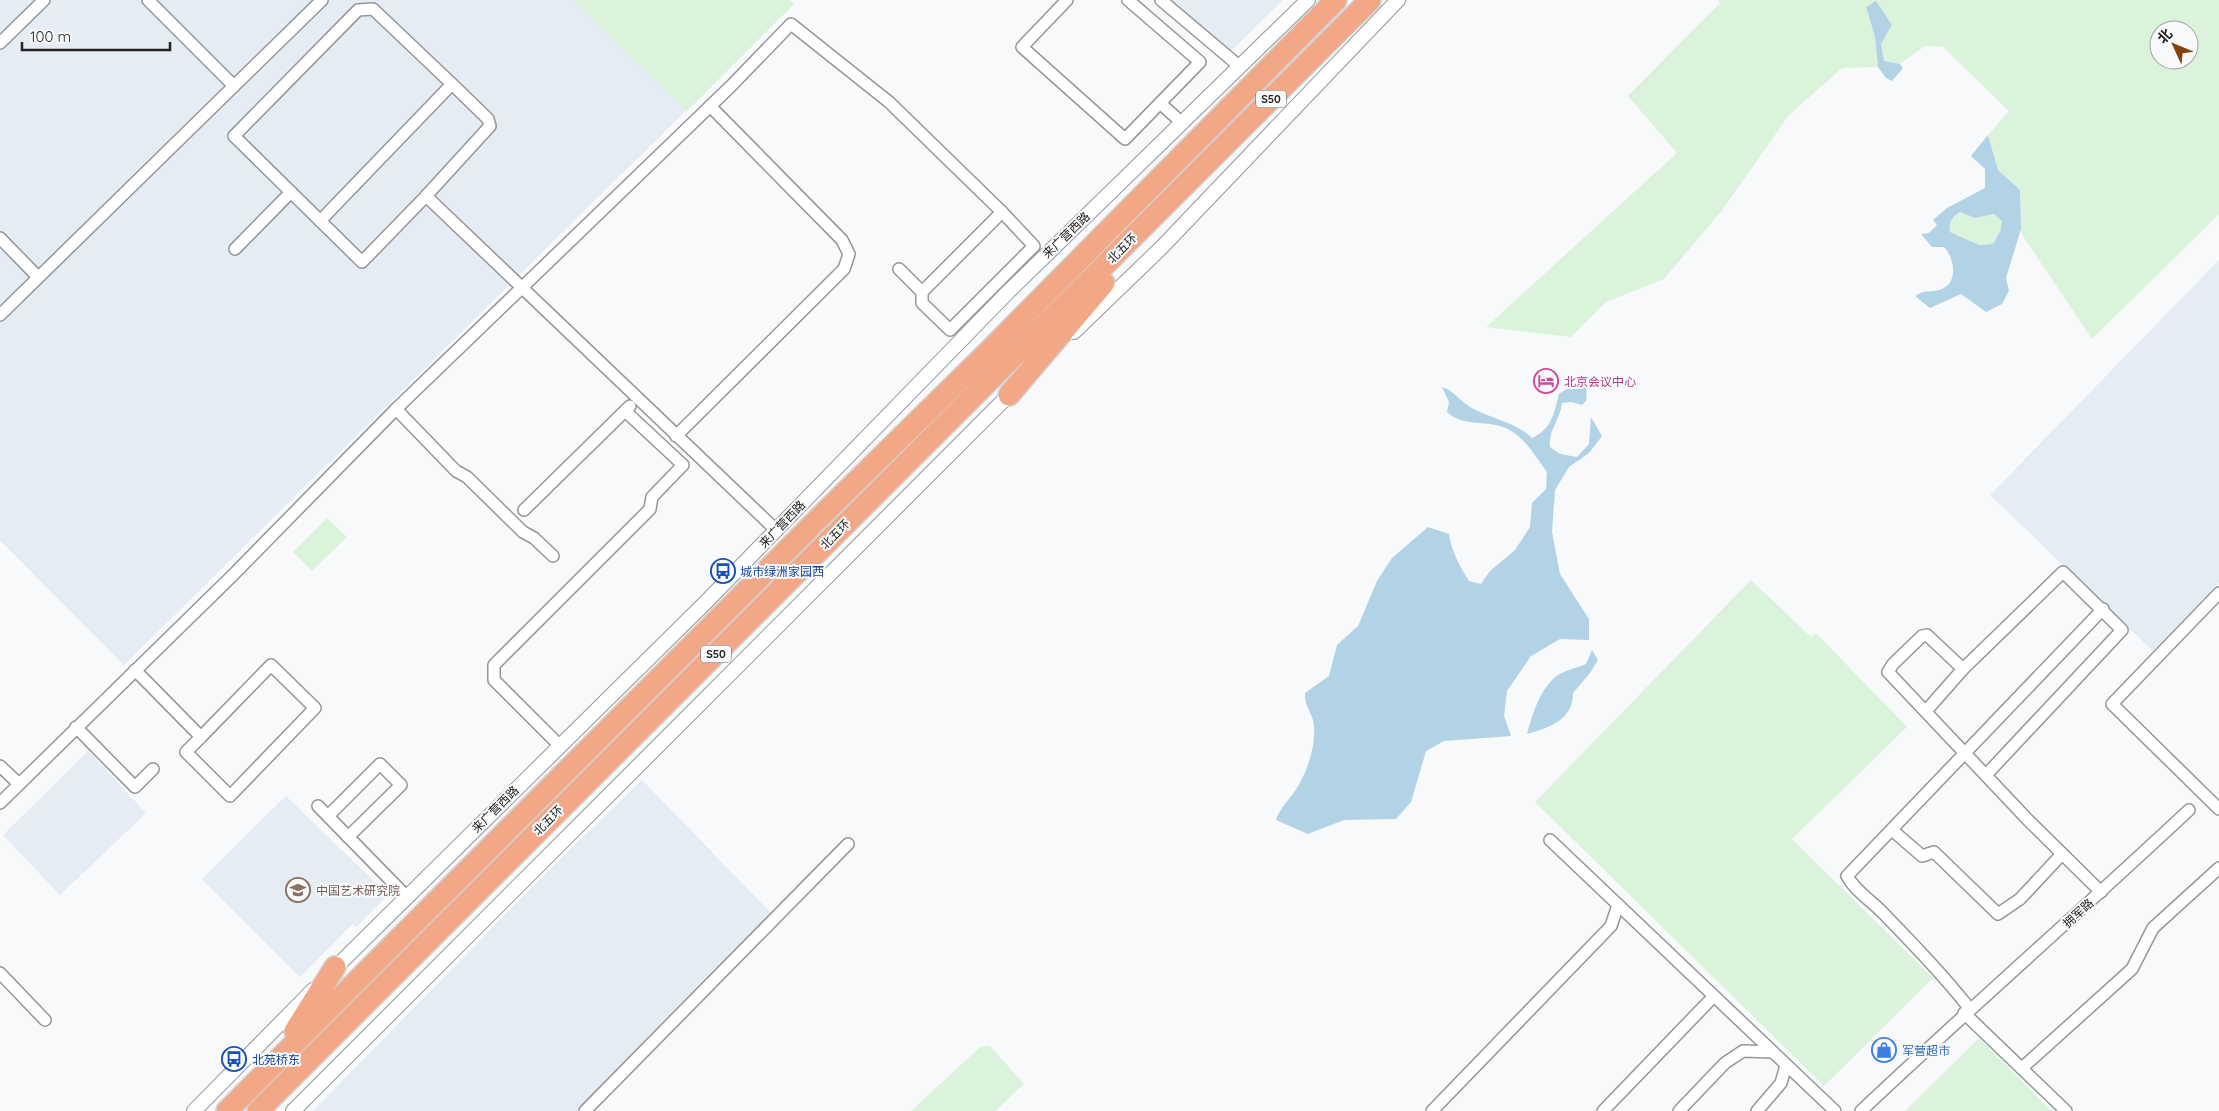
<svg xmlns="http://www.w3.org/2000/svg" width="2219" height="1111" font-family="Quicksand,'Noto Sans SC',sans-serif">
  <rect width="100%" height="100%" fill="#f7f9fa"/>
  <!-- built -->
  <g fill="#e5ecf3">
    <polygon points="0,0 790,0 794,4 124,665 0,540"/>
    <polygon points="1173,0 1283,0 1230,52"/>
    <polygon points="2219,260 2219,582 2153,651 1990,495"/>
    <polygon points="88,751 146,813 60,895 3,835"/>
    <polygon points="642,780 771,913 577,1111 313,1111 545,874"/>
    <polygon points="286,796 388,895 356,927 352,924 300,977 202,879"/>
  </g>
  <!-- green -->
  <g fill="#dbf3db" fill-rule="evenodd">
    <polygon points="573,0 790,0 794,4 687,111"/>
    <path d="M1718,0H2219V214L2092,339L2021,233L2020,190L1998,170L1988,135L2009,111L1943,47L1925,46L1900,64L1884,62L1881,44L1892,25L1866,8L1875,37L1878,67L1842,68L1789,115L1723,209L1664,279L1606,302L1571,337L1486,327L1677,153L1628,96L1720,3ZM2159,30H2189V60H2159Z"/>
    <path d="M1960,212L1975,218L1994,214L2002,221L2000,232L1993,244L1979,245L1950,232C1950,223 1952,216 1960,212Z"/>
    <polygon points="327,518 347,537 312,571 293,552"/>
    <polygon points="1751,580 1811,637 1816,633 1907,727 1792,839 1933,978 1824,1086 1535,802"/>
    <polygon points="1979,1038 2051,1111 1905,1111"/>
    <polygon points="985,1046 990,1046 1024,1084 995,1111 911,1111 979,1048"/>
  </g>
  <!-- water -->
  <g fill="#b2d2e5" fill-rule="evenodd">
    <polygon points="1876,1 1892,25 1881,44 1884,61 1900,64 1903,68 1892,81 1886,78 1878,67 1875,37 1866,7"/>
    <path d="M1988,135L1998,170L2020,190L2021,229L2006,278L2009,291L2002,304L1986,312L1961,294L1930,308L1915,296C1927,289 1928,293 1939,290C1959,285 1955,258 1944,247H1932L1921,234L1929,233L1937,225L1933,220L1947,208L1985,188V169L1971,156ZM1960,212L1975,218L1994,214L2002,221L2000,232L1993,244L1979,245L1950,232C1949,223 1952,216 1960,212Z"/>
    <path d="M1587,382L1586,401L1582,405L1571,402L1562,403C1560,420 1548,431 1550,447L1560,454L1577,457L1589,444L1591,417L1602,436L1589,453L1569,467L1555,490L1552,532L1560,574L1589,619V640L1560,639L1531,656L1507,691L1504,716L1511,736L1444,741L1426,751L1411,802L1396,819L1344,820L1308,834L1276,820C1280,808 1288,801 1295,791C1307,773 1316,747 1314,725C1313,713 1304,707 1305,693L1329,676L1337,645L1358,626L1377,581L1392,558L1428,527L1449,534C1451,550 1460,567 1469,581L1481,584L1490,571L1515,550L1530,527L1532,503L1546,489L1547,472C1535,456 1523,434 1503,427C1484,420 1463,427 1447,412L1449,402L1442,387C1453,390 1460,401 1470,407C1491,419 1516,422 1532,438C1552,429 1554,413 1559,394L1568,388L1577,389Z"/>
    <path d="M1592,650L1598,660L1590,673L1573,693C1573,720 1549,728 1527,734C1532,715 1539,692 1554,678C1561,671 1577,668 1586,664Z"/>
  </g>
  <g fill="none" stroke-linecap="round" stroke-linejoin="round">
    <defs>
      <g id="minor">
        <polyline points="148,0 234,86"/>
        <polyline points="1067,0 1022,47 1125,139 1200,62 1128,0"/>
        <polyline points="1161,0 1239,66"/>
        <polyline points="0,43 44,0"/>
        <polyline points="452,84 373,9 358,10 234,136 362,262 426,196 776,530"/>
        <polyline points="1160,103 1181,122"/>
        <polyline points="320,221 452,84 488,119 490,126 426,196"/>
        <polyline points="0,238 38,277"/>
        <polyline points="235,249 291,192"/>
        <polyline points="922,292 922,303 950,330 1034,246 1002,212"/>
        <polyline points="0,315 322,0"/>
        <polyline points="396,409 456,471 467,477 523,532 534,538 553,556"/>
        <polyline points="676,436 844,269 849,254 842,240 710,106"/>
        <polyline points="524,510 630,406"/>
        <polyline points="2219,593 2112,704 2219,809"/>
        <polyline points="1963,669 1927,635 1922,636 1893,664 1888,672 2028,820 2101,892"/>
        <polyline points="135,670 201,737 186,752 230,796 315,708 271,665 201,737"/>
        <polyline points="1926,711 1963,669 2063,572 2122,630 1986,775"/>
        <polyline points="76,727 135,787 153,769"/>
        <polyline points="560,746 494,680 494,665 650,509 652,497 683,465 625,411"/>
        <polyline points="0,766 19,784"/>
        <polyline points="0,803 232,576 396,409 731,86 791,24 889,102 1002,212 922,292 899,269"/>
        <polyline points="318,806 407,897"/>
        <polyline points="328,816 380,764 401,785 348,837"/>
        <polyline points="1892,830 1922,856 1934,852 1998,914 2020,899 2062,854"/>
        <polyline points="1550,840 1835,1111"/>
        <polyline points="0,973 45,1020"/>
        <path d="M1970,1009C1943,975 1914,945 1884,914C1872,901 1855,891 1847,876L2103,609"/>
        <polyline points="1964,1013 2066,1111"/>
        <polyline points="2022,1068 2132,969 2153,928 2219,868"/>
        <polyline points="585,1111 848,844"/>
        <polyline points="1432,1111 1611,926 1618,905"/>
        <polyline points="1603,1111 1714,996"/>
        <polyline points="1679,1111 1725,1063 1743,1051 1772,1052"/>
        <polyline points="1757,1111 1781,1083 1786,1065"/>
        <path d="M1861,1111C1969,1009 2081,911 2189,810"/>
      </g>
      <g id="tertiary">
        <polyline points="1074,332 1162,247 1398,0"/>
        <polyline points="330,973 706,602 1009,291 1308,0"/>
        <polyline points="194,1111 313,990"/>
        <polyline points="293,1111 1014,390"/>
      </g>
      <g id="motorway">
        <polyline points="1009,395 1104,283"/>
        <polyline points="295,1031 335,967"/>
        <polyline points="227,1111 822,515 989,351 1336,0"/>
        <polyline points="258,1111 1370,0"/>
      </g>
    </defs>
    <!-- minor casing -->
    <use href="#minor" stroke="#959698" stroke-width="14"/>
    <!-- tertiary casing -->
    <use href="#tertiary" stroke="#959698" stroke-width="16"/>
    <!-- motorway casing -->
    <use href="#motorway" stroke="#d3d3d3" stroke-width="24"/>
    <!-- minor -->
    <use href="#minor" stroke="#fff" stroke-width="11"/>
    <!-- tertiary -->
    <use href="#tertiary" stroke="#fff" stroke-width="14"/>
    <!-- motorway -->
    <use href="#motorway" stroke="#f2a886" stroke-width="21"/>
  </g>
  <!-- icons -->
  <defs>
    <symbol id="hotel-ring" viewBox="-11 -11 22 22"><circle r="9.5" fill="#f7f9fa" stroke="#d1479c" stroke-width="1.5"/><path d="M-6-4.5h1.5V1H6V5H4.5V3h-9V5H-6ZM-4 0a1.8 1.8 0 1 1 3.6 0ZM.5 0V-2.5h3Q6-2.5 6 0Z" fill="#d1479c"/></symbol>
    <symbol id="bus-ring" viewBox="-11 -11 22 22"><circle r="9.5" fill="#f7f9fa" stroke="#1a4fb4" stroke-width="1.5"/><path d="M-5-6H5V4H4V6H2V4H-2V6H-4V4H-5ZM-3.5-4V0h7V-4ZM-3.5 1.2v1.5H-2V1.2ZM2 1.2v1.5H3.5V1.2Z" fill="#1a4fb4"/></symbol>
    <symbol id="university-ring" viewBox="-11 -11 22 22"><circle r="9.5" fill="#f7f9fa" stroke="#8d6e63" stroke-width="1.5"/><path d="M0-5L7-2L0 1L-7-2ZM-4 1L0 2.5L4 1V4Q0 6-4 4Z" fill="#8d6e63"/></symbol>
    <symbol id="shop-ring" viewBox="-11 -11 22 22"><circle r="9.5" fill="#f7f9fa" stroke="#3f7fe0" stroke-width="1.5"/><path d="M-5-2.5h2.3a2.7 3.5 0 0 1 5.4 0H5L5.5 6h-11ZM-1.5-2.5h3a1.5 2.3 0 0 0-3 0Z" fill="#3f7fe0"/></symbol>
  </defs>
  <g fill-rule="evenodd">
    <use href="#hotel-ring" x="1532" y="367" width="28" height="28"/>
    <use href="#bus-ring" x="709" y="557" width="28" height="28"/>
    <use href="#university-ring" x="284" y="876" width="28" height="28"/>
    <use href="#shop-ring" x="1870" y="1036" width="28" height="28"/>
    <use href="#bus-ring" x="220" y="1045" width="28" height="28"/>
  </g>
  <g text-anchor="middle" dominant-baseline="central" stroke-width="4" stroke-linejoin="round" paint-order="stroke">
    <!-- shield labels -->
    <g fill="#f7f9fa" stroke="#636364" stroke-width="1">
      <rect x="1256" y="90.5" width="30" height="17" rx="4"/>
      <rect x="701" y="645.5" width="30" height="17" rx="4"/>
    </g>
    <g font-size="11" font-weight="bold" fill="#232324">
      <text x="1271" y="99">S50</text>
      <text x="716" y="654">S50</text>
    </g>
    <!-- street labels -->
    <g font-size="12" fill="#232324" stroke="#f7f9fa">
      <text transform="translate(1066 235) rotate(-44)">来广营西路</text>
      <text transform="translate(1122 248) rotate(-45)">北五环</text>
      <text transform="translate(782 524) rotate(-46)">来广营西路</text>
      <text transform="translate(835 534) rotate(-45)">北五环</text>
      <text transform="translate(495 809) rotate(-45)">来广营西路</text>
      <text transform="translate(548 820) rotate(-45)">北五环</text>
      <text transform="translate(2078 913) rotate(-42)">拥军路</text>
    </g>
    <!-- hotel labels -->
    <g font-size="12" fill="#b23c85" stroke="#f7f9fa" text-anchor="start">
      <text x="1564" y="381">北京会议中心</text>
    </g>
    <!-- transit labels -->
    <g font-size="12" fill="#164399" stroke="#f7f9fa" text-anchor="start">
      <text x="740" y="571">城市绿洲家园西</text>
      <text x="252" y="1059">北苑桥东</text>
    </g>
    <!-- education labels -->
    <g font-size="12" fill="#785e54" stroke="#f7f9fa" text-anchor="start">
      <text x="316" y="890">中国艺术研究院</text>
    </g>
    <!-- shop labels -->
    <g font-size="12" fill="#366cbe" stroke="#f7f9fa" text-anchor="start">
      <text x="1902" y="1050">军营超市</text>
    </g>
  </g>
  <!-- north arrow -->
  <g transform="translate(2174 45) rotate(314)"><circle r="24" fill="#f7f9fa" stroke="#a2a3a4"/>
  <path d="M0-4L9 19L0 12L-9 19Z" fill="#84420e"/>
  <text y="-8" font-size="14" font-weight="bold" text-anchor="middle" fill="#232324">北</text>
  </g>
  <!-- scale -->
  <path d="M22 42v8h148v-8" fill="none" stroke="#232324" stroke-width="2.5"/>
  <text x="30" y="42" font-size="15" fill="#232324" stroke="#f7f9fa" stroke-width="4" paint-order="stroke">100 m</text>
</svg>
